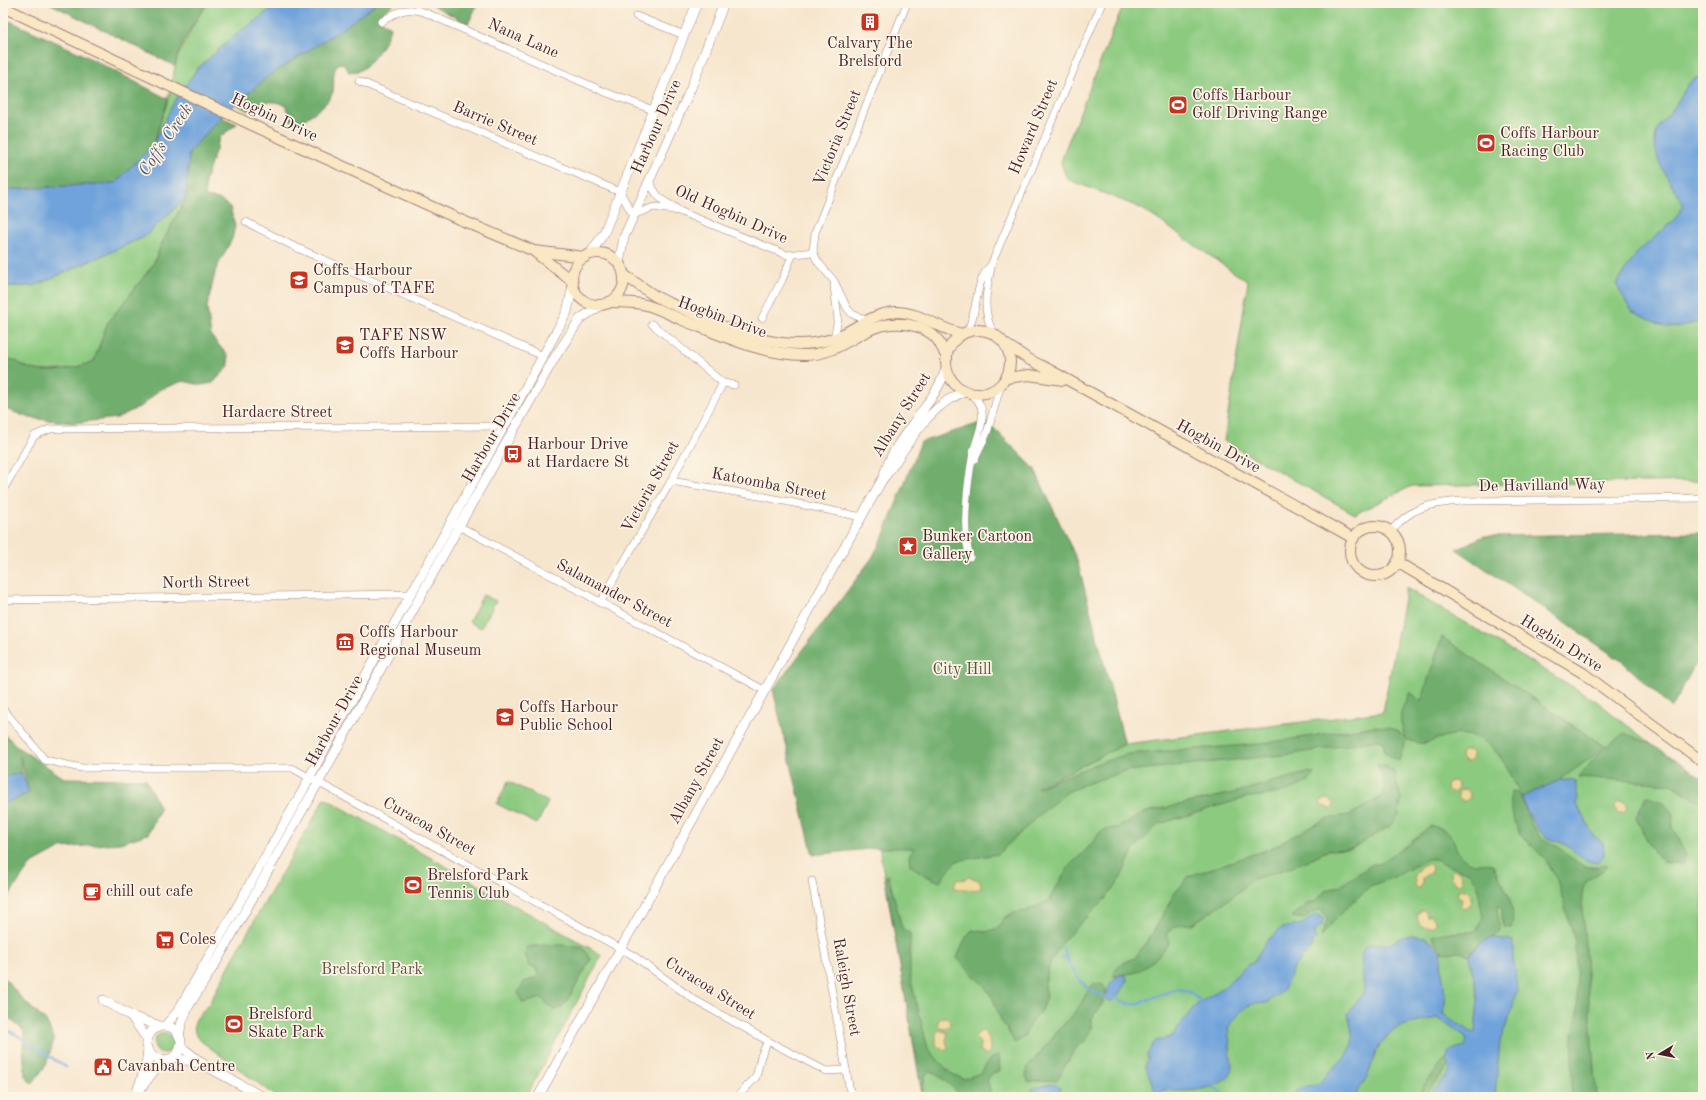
<svg xmlns="http://www.w3.org/2000/svg" width="1706" height="1100" font-family="'Old Standard TT',serif">
  <rect width="100%" height="100%" fill="#fcf5e5"/>
  <filter id="ink" filterUnits="userSpaceOnUse"><feTurbulence type="fractalNoise" baseFrequency=".025" numOctaves="2"/><feDisplacementMap in="SourceGraphic" scale="8" xChannelSelector="R" yChannelSelector="G"/><feConvolveMatrix kernelMatrix="1 2 1 2 8 2 1 2 1" color-interpolation-filters="sRGB"/></filter>
  <filter id="wash" filterUnits="userSpaceOnUse"><feTurbulence type="fractalNoise" baseFrequency=".012" numOctaves="4" result="noise"/><feDisplacementMap in="SourceGraphic" scale="16" xChannelSelector="R" yChannelSelector="G"/><feGaussianBlur stdDeviation="0.9" result="paint"/><feColorMatrix in="noise" values="0 0 0 0 0 0 0 0 0 0 0 0 0 0 0 0 0 1.4 0 .05"/><feComposite in="paint" operator="in"/></filter>
  <g filter="url(#wash)">
    <rect width="100%" height="100%" fill="#f7e6ce"/>
    <!-- green -->
    <g fill="#8cca80" stroke="#6b7456">
      <polygon points="208,3 279,3 232,38 196,70 153,145 168,99 177,58 198,16"/>
      <polygon points="1124,3 1703,3 1703,481 1412,486 1355,514 1224,441 1248,282 1141,208 1067,179 1061,163 1064,152"/>
      <path d="M186,198L162,243L153,265L107,324L94,361C76,369 48,375 29,368C16,364 20,359 3,359V286H34L144,237Z"/>
      <polygon points="1406,588 1595,700 1703,785 1703,1097 923,1097 879,846 901,833 1125,744 1383,712"/>
      <polygon points="483,595 496,601 481,628 469,622"/>
      <polygon points="508,781 548,802 537,824 497,804"/>
      <polygon points="325,798 602,955 526,1097 277,1097 201,1041 195,1033 194,1026 196,1019 209,1004 241,944"/>
      <circle cx="164" cy="1043" r="10"/>
    </g>
    <!-- forest -->
    <g fill="#71ae6e" stroke="#5e664c">
      <path d="M49,3H208C195,21 179,44 175,66Z"/>
      <path d="M377,3H395L382,13L379,19L390,27C389,39 370,66 359,71C356,72 352,71 349,72L344,64L339,63C329,74 337,87 331,96C324,108 310,115 299,123L291,121L286,106C275,99 258,101 248,111L236,104L267,77L342,29Z"/>
      <polygon points="429,3 478,3 468,24"/>
      <polygon points="3,18 80,53 168,99 153,145 115,183 3,190"/>
      <path d="M221,117L237,124L220,137L205,181V197L219,199L230,207L235,226L232,239L216,269L207,307L211,336L228,356L229,366L213,383L201,385L183,381L159,390L143,405L117,418L73,423L30,418L3,408V359C20,359 16,364 29,368C47,375 76,369 94,361L107,324L153,265L162,243L186,198L189,152Z"/>
      <path d="M987,421L1034,468L1077,560L1125,744L1037,788L1096,764L1128,754L1260,744L1375,726C1390,727 1395,727 1405,738C1398,713 1399,716 1410,692L1421,701L1442,637L1605,747L1625,733L1655,746L1703,778V803L1670,784L1578,777L1603,749L1560,780L1522,797L1520,795L1530,822L1540,837L1560,848L1568,856L1585,867H1598L1606,864L1607,867C1601,872 1593,876 1588,880C1579,888 1582,908 1583,918L1596,1097H1569L1572,1090L1573,1033L1578,1013L1575,941L1557,880L1546,860L1520,834L1514,821L1510,800L1511,791L1519,792C1505,760 1488,727 1447,736C1427,741 1427,748 1406,739L1399,761L1385,753L1383,742L1378,740L1293,754L1126,771L1086,784L1067,792L1046,809L998,854L956,861L940,882L926,876L910,865L909,856L914,848H878L813,855L773,690L872,558L882,539L921,442Z"/>
      <polygon points="1703,533 1703,649 1672,708 1623,662 1456,549 1484,536"/>
      <polygon points="3,733 19,748 64,778 146,779 160,809 148,834 120,843 61,848 30,865 8,897 3,917 3,804 29,793 20,756 22,773 3,777"/>
      <path d="M1377,764L1387,767L1393,771L1401,797L1399,815L1390,826L1351,849L1329,850L1292,867L1251,880L1235,895L1191,925C1180,922 1174,927 1166,934L1169,943C1160,954 1150,966 1136,972C1129,975 1121,973 1114,977L1113,973C1119,964 1125,961 1135,958L1152,934L1175,893L1189,876L1269,849L1328,818L1350,815L1383,796L1385,786Z"/>
      <path d="M1310,772L1315,775C1301,791 1269,796 1248,797L1159,824L1134,849L1119,881L1105,899L1064,940L1056,953L1049,966L1044,987L1046,998L1040,1012L1031,1022L1024,1037L1015,1043L1001,1020L992,997L985,987L957,958L966,937L972,930L986,932L998,928L1004,918L1013,913L1027,911L1048,901L1070,865L1088,848L1101,831L1119,827L1146,812L1229,794Z"/>
      <path d="M1646,796L1663,802L1673,814L1672,829L1679,838L1686,856L1682,864C1677,863 1668,864 1663,861C1654,857 1640,826 1636,817Z"/>
      <path d="M1430,826C1458,828 1450,848 1465,860C1473,867 1483,862 1492,864C1502,882 1518,906 1511,928L1504,927L1502,918V908L1498,906L1497,910L1500,930L1494,937L1478,944L1469,955L1462,952L1444,953L1435,942L1433,936C1446,930 1462,934 1476,931L1483,917L1477,884L1470,873L1443,864L1436,859H1428L1394,877L1370,886L1336,918L1321,937C1324,925 1332,919 1320,909L1311,913L1304,919L1292,917L1305,905L1316,901L1325,891L1340,886L1371,865L1383,861L1409,844Z"/>
      <polygon points="888,874 902,928 910,933 910,977 928,1049 950,1073 964,1079 981,1073 989,1060 996,1056 999,1056 1000,1071 993,1073 987,1079 992,1097 963,1097 942,1078 930,1071 925,1076 922,1094 885,878"/>
      <polygon points="543,945 563,945 583,948 591,959 569,998 560,1009 553,1010 542,998 523,1003 518,993 524,982 538,977 536,968 529,966 525,954 528,947"/>
      <polygon points="3,976 23,1000 47,1022 54,1040 46,1065 32,1084 25,1076 23,1048 24,1031 3,1013"/>
      <polygon points="1094,983 1104,985 1106,990 1104,1001 1092,1018 1092,1029 1086,1040 1075,1049 1057,1080 1028,1082 1026,1075 1028,1067 1081,1004 1087,992"/>
      <path d="M1449,1059C1448,1075 1432,1082 1427,1097H1415L1444,1060Z"/>
    </g>
    <!-- sand -->
    <g fill="#eeda9e" stroke="#9c7c64">
      <circle cx="1467" cy="756" r="6"/>
      <circle cx="1452" cy="787" r="6"/>
      <circle cx="1464" cy="795" r="6"/>
      <polygon points="1328,799 1334,804 1332,810 1320,804 1322,800"/>
      <circle cx="1621" cy="807" r="6"/>
      <polygon points="1428,863 1432,867 1431,872 1422,878 1423,883 1420,888 1416,888 1414,875 1421,866"/>
      <path d="M1454,870C1460,871 1462,875 1462,881L1460,884H1456L1451,878L1450,874Z"/>
      <path d="M968,877L979,880L981,886L980,889C976,890 958,889 954,888L956,880L965,879Z"/>
      <polygon points="1462,889 1469,890 1472,902 1469,907 1465,909 1460,907 1462,900 1457,894 1459,890"/>
      <polygon points="1421,910 1426,911 1427,917 1430,915 1434,918 1435,923 1432,927 1423,927 1419,923 1417,915"/>
      <circle cx="944" cy="1023" r="6"/>
      <polygon points="939,1030 948,1033 946,1041 948,1048 944,1051 936,1045 936,1033"/>
      <path d="M983,1031C990,1035 990,1045 990,1052L986,1055L979,1051L980,1043L975,1037L979,1032Z"/>
    </g>
    <!-- water -->
    <g fill="#6fa3db" stroke="#5c6183">
      <polygon points="279,3 377,3 342,29 267,77 219,119 189,152 186,198 144,237 34,286 3,286 3,190 115,183 153,145 174,102 196,70 232,38"/>
      <path d="M1703,75V320L1681,327H1666L1631,311L1616,284L1637,253L1673,221L1684,206C1673,181 1646,157 1658,128C1662,120 1670,113 1675,106C1680,99 1686,85 1692,80C1694,78 1700,77 1703,75Z"/>
      <polygon points="22,773 29,793 3,804 3,777"/>
      <path d="M1560,780H1571L1575,782L1578,797L1576,805L1585,818L1593,836L1603,842L1604,855L1598,863C1579,860 1580,855 1566,845C1560,841 1552,841 1546,837C1534,828 1526,811 1522,797Z"/>
      <path d="M1316,914L1323,917L1322,926L1315,931V936L1317,938L1313,941L1312,948L1293,967L1284,990L1267,1003C1248,1000 1238,1014 1228,1028L1232,1066L1230,1076C1212,1092 1184,1092 1162,1090L1157,1097H1153L1155,1091L1145,1065L1148,1059L1147,1055L1155,1041L1171,1037L1195,1006L1225,986L1247,965L1253,963L1267,940L1276,934L1278,930L1282,928L1302,924Z"/>
      <path d="M1411,935L1426,937L1442,952C1438,975 1450,990 1443,1014L1473,1033L1475,1032L1478,999L1469,955C1486,937 1489,935 1513,941V961L1516,972L1517,990L1511,1013L1500,1041L1495,1097H1430C1434,1087 1446,1080 1449,1072C1451,1065 1445,1059 1448,1053C1451,1048 1460,1048 1465,1046L1467,1041L1465,1036L1437,1018L1400,1026L1388,1035L1376,1051L1369,1073L1355,1097H1290L1291,1094L1301,1088L1320,1083C1328,1071 1345,1060 1351,1048C1355,1038 1350,1024 1348,1014L1364,991L1361,955L1364,948L1370,944H1390L1402,937Z"/>
      <path d="M1120,975H1126L1127,980L1119,994L1110,1002L1107,999C1105,990 1112,979 1120,975Z"/>
      <polygon points="1054,1083 1060,1088 1060,1097 1030,1097 1032,1089"/>
    </g>
    <g fill="none" stroke-linecap="round" stroke-linejoin="round">
      <!-- stream -->
      <g stroke="#6fa3db" stroke-width="2.5">
        <path d="M1063,947C1070,970 1082,992 1108,997"/>
        <polyline points="1060,958 1067,959"/>
        <polyline points="1113,997 1129,1004 1139,1003 1176,989 1188,991 1202,1002"/>
        <polyline points="3,1029 15,1034 66,1067"/>
        <polyline points="1213,1087 1228,1097"/>
      </g>
    </g>
  </g>
  <g filter="url(#ink)">
    <g fill="none" stroke-linecap="round" stroke-linejoin="round">
      <defs>
        <g id="minor">
          <polyline points="636,16 684,35"/>
          <path d="M381,22C397,12 405,6 424,12L605,92L653,110"/>
          <polyline points="359,81 620,192 633,215 654,207 679,211"/>
          <path d="M648,182C654,187 654,193 660,198C666,204 673,204 679,211L787,255L813,252"/>
          <polyline points="246,222 293,246 543,356"/>
          <polyline points="762,318 782,280 792,256"/>
          <polyline points="866,320 852,314 847,308 834,281 818,262 813,252 815,233 907,3"/>
          <polyline points="652,324 723,383 734,385"/>
          <path d="M967,332C979,310 973,284 991,265"/>
          <path d="M995,335C980,312 987,288 992,263L1102,3"/>
          <polyline points="834,338 838,319 834,285"/>
          <polyline points="975,459 987,433 1001,384"/>
          <polyline points="671,481 765,497 862,517"/>
          <polyline points="3,490 34,436 50,429 505,426"/>
          <polyline points="455,524 764,690"/>
          <path d="M1390,532C1411,506 1432,503 1463,501L1703,498"/>
          <path d="M970,557C961,531 968,480 973,453C976,439 984,425 982,411C981,403 976,398 971,393"/>
          <polyline points="3,600 410,594"/>
          <polyline points="600,603 671,481 723,383"/>
          <polyline points="3,709 45,760 81,768 292,768 634,956 693,999 768,1041 826,1071 846,1070"/>
          <polyline points="812,881 851,1097"/>
          <polyline points="737,1097 756,1077 761,1056 768,1041"/>
        </g>
        <g id="tertiary">
          <polyline points="590,254 604,233 697,3"/>
          <polyline points="619,263 624,237 691,88 724,3"/>
          <path d="M884,475C896,433 934,408 947,366"/>
          <polyline points="103,1000 131,1016 160,1026"/>
          <polyline points="131,1016 147,1039"/>
          <polyline points="165,1026 178,1011 302,792 317,763 531,378 567,312 573,285"/>
          <circle cx="164" cy="1043" r="17"/>
          <polyline points="179,1036 181,1025 188,1007 218,959 327,767 459,526 555,357 580,319 601,305"/>
          <polyline points="180,1046 206,1066 263,1097"/>
          <polyline points="173,1057 201,1064"/>
          <polyline points="141,1088 163,1059"/>
          <polyline points="135,1097 146,1066 148,1049"/>
          <path d="M538,1097L882,480C907,449 926,404 967,391"/>
        </g>
        <g id="secondary">
          <polyline points="3,7 252,125 461,220 534,251 585,257"/>
          <polyline points="535,252 573,282"/>
          <circle cx="598" cy="279" r="26"/>
          <path d="M624,275L655,296L667,302C717,323 776,357 832,339C854,331 871,313 896,312C920,312 939,329 962,334"/>
          <path d="M609,302C622,302 634,302 646,305C657,308 669,314 680,319C721,335 759,354 804,355C833,355 850,338 874,328C894,320 923,323 937,339C941,345 944,352 947,358"/>
          <circle cx="978" cy="362" r="32"/>
          <polyline points="1005,344 1030,360 1048,369 1353,538"/>
          <polyline points="1006,378 1029,375 1063,380"/>
          <circle cx="1375" cy="551" r="25"/>
          <polyline points="1397,562 1583,673 1703,762"/>
        </g>
      </defs>
      <!-- minor casing -->
      <use href="#minor" stroke="#a0827c" stroke-width="8"/>
      <!-- tertiary casing -->
      <use href="#tertiary" stroke="#a0827c" stroke-width="10"/>
      <!-- secondary casing -->
      <use href="#secondary" stroke="#a0827c" stroke-width="12"/>
      <!-- minor -->
      <use href="#minor" stroke="#fff" stroke-width="7"/>
      <!-- tertiary -->
      <use href="#tertiary" stroke="#fff" stroke-width="9"/>
      <!-- secondary -->
      <use href="#secondary" stroke="#fae7c3" stroke-width="10"/>
    </g>
  </g>
  <!-- icons -->
  <defs>
    <symbol id="building-square" viewBox="-11 -11 22 22"><rect x="-9" y="-9" width="18" height="18" rx="4" fill="#c8321e" stroke="#fcf5e5"/><path d="M-4-6H4V6H1V3H-1V6H-4ZM-2.5-4.3h1.7v1.8h-1.7ZM.8-4.3h1.7v1.8H.8ZM-2.5-1h1.7V.8h-1.7ZM.8-1h1.7V.8H.8Z" fill="#fff"/></symbol>
    <symbol id="stadium-square" viewBox="-11 -11 22 22"><rect x="-9" y="-9" width="18" height="18" rx="4" fill="#c8321e" stroke="#fcf5e5"/><path d="M0-5a6.5 5 0 1 0 0 10a6.5 5 0 1 0 0-10ZM-3.5-1.8h7v3.6h-7Z" fill="#fff"/></symbol>
    <symbol id="university-square" viewBox="-11 -11 22 22"><rect x="-9" y="-9" width="18" height="18" rx="4" fill="#c8321e" stroke="#fcf5e5"/><path d="M0-5L7-2L0 1L-7-2ZM-4 1L0 2.5L4 1V4Q0 6-4 4Z" fill="#fff"/></symbol>
    <symbol id="bus-square" viewBox="-11 -11 22 22"><rect x="-9" y="-9" width="18" height="18" rx="4" fill="#c8321e" stroke="#fcf5e5"/><path d="M-5-6H5V4H4V6H2V4H-2V6H-4V4H-5ZM-3.5-4V0h7V-4ZM-3.5 1.2v1.5H-2V1.2ZM2 1.2v1.5H3.5V1.2Z" fill="#fff"/></symbol>
    <symbol id="sight-square" viewBox="-11 -11 22 22"><rect x="-9" y="-9" width="18" height="18" rx="4" fill="#c8321e" stroke="#fcf5e5"/><path d="M0-6L1.8-2.2L6-1.7L2.9 1.2L3.7 5.4L0 3.3L-3.7 5.4L-2.9 1.2L-6-1.7L-1.8-2.2Z" fill="#fff"/></symbol>
    <symbol id="museum-square" viewBox="-11 -11 22 22"><rect x="-9" y="-9" width="18" height="18" rx="4" fill="#c8321e" stroke="#fcf5e5"/><path d="M0-6L6-3V-2H-6V-3ZM-5-1h2V3h-2ZM-1-1h2V3h-2ZM3-1h2V3H3ZM-6 4H6V6H-6Z" fill="#fff"/></symbol>
    <symbol id="school-square" viewBox="-11 -11 22 22"><rect x="-9" y="-9" width="18" height="18" rx="4" fill="#c8321e" stroke="#fcf5e5"/><path d="M0-5L7-2L0 1L-7-2ZM-4 1L0 2.5L4 1V4Q0 6-4 4Z" fill="#fff"/></symbol>
    <symbol id="cafe-square" viewBox="-11 -11 22 22"><rect x="-9" y="-9" width="18" height="18" rx="4" fill="#c8321e" stroke="#fcf5e5"/><path d="M-5.5-4.5H6V0H3Q3 3.5 0 3.5H-2.5Q-5.5 3.5-5.5 0ZM3-3.2v2h1.7v-2ZM-6 4.5H4V6H-6Z" fill="#fff"/></symbol>
    <symbol id="supermarket-square" viewBox="-11 -11 22 22"><rect x="-9" y="-9" width="18" height="18" rx="4" fill="#c8321e" stroke="#fcf5e5"/><path d="M-6-5.5h2.5l.6 2H6L4.5 2H-2.5L-4.4-4H-6ZM-1.5 3.2a1.3 1.3 0 1 0 .1 0ZM3 3.2a1.3 1.3 0 1 0 .1 0Z" fill="#fff"/></symbol>
    <symbol id="civic-square" viewBox="-11 -11 22 22"><rect x="-9" y="-9" width="18" height="18" rx="4" fill="#c8321e" stroke="#fcf5e5"/><path d="M-.6-6.5H3V-4.5H.6V-3L4-1V1h2V6H-6V1h2V-1L-.6-3ZM-1.2 2.5V6h2.4V2.5Z" fill="#fff"/></symbol>
  </defs>
  <g fill-rule="evenodd">
    <use href="#building-square" x="859" y="11" width="22" height="22"/>
    <use href="#stadium-square" x="1167" y="94" width="22" height="22"/>
    <use href="#stadium-square" x="1475" y="132" width="22" height="22"/>
    <use href="#university-square" x="288" y="269" width="22" height="22"/>
    <use href="#university-square" x="334" y="334" width="22" height="22"/>
    <use href="#bus-square" x="502" y="443" width="22" height="22"/>
    <use href="#sight-square" x="897" y="535" width="22" height="22"/>
    <use href="#museum-square" x="334" y="631" width="22" height="22"/>
    <use href="#school-square" x="494" y="706" width="22" height="22"/>
    <use href="#stadium-square" x="402" y="874" width="22" height="22"/>
    <use href="#cafe-square" x="81" y="881" width="22" height="22"/>
    <use href="#supermarket-square" x="154" y="929" width="22" height="22"/>
    <use href="#stadium-square" x="223" y="1013" width="22" height="22"/>
    <use href="#civic-square" x="92" y="1056" width="22" height="22"/>
  </g>
  <g text-anchor="middle" dominant-baseline="central" stroke-width="3.5" stroke-linejoin="round" paint-order="stroke">
    <!-- street labels -->
    <g font-size="16" fill="#4a1f2b" stroke="#fcf5e5">
      <text transform="translate(523 39) rotate(24)">Nana Lane</text>
      <text transform="translate(274 118) rotate(25)">Hogbin Drive</text>
      <text transform="translate(495 124) rotate(23)">Barrie Street</text>
      <text transform="translate(657 127) rotate(-66)">Harbour Drive</text>
      <text transform="translate(1034 127) rotate(-67)">Howard Street</text>
      <text transform="translate(838 138) rotate(-68)">Victoria Street</text>
      <text transform="translate(731 215) rotate(24)">Old Hogbin Drive</text>
      <text transform="translate(722 318) rotate(20)">Hogbin Drive</text>
      <text x="277" y="413">Hardacre Street</text>
      <text transform="translate(902 415) rotate(-58)">Albany Street</text>
      <text transform="translate(492 438) rotate(-60)">Harbour Drive</text>
      <text transform="translate(1218 447) rotate(29)">Hogbin Drive</text>
      <text transform="translate(769 485) rotate(11)">Katoomba Street</text>
      <text transform="translate(1542 486) rotate(-1)">De Havilland Way</text>
      <text transform="translate(651 487) rotate(-61)">Victoria Street</text>
      <text transform="translate(206 583) rotate(-1)">North Street</text>
      <text transform="translate(614 594) rotate(28)">Salamander Street</text>
      <text transform="translate(1561 644) rotate(32)">Hogbin Drive</text>
      <text transform="translate(335 721) rotate(-61)">Harbour Drive</text>
      <text transform="translate(697 781) rotate(-61)">Albany Street</text>
      <text transform="translate(429 827) rotate(29)">Curacoa Street</text>
      <text transform="translate(846 987) rotate(80)">Raleigh Street</text>
      <text transform="translate(710 989) rotate(32)">Curacoa Street</text>
    </g>
    <!-- poi labels -->
    <g font-size="16" fill="#4a1f2b" stroke="#fcf5e5" text-anchor="start">
      <text x="870" y="44" text-anchor="middle">Calvary The<tspan x="870" dy="18">Brelsford</tspan></text>
      <text x="1192" y="96">Coffs Harbour<tspan x="1192" dy="18">Golf Driving Range</tspan></text>
      <text x="1500" y="134">Coffs Harbour<tspan x="1500" dy="18">Racing Club</tspan></text>
      <text x="313" y="271">Coffs Harbour<tspan x="313" dy="18">Campus of TAFE</tspan></text>
      <text x="359" y="336">TAFE NSW<tspan x="359" dy="18">Coffs Harbour</tspan></text>
      <text x="527" y="445">Harbour Drive<tspan x="527" dy="18">at Hardacre St</tspan></text>
      <text x="922" y="537">Bunker Cartoon<tspan x="922" dy="18">Gallery</tspan></text>
      <text x="359" y="633">Coffs Harbour<tspan x="359" dy="18">Regional Museum</tspan></text>
      <text x="519" y="708">Coffs Harbour<tspan x="519" dy="18">Public School</tspan></text>
      <text x="427" y="876">Brelsford Park<tspan x="427" dy="18">Tennis Club</tspan></text>
      <text x="106" y="892">chill out cafe</text>
      <text x="179" y="940">Coles</text>
      <text x="248" y="1015">Brelsford<tspan x="248" dy="18">Skate Park</tspan></text>
      <text x="117" y="1067">Cavanbah Centre</text>
    </g>
    <!-- park labels -->
    <g font-size="16" fill="#5e5244" stroke="#fcf5e5">
      <text x="962" y="670">City Hill</text>
      <text x="372" y="970">Brelsford Park</text>
    </g>
    <!-- water labels -->
    <g font-size="17" font-style="italic" fill="#595471" stroke="#fcf5e5">
      <text transform="translate(166 140) rotate(-56)">Coffs Creek</text>
    </g>
  </g>
  <!-- margin -->
  <rect width="1706" height="1100" fill="none" stroke="#fcf5e5" stroke-width="16"/>
  <!-- north arrow -->
  <g transform="translate(1660 1054) rotate(260)" stroke="#fcf5e5" stroke-width="3" paint-order="stroke">
  <path d="M0-3L7 15L0 10L-7 15Z" fill="#4a1f2b"/>
  <text y="-6" font-size="11" font-weight="bold" text-anchor="middle" fill="#4a1f2b">N</text>
  </g>
</svg>
